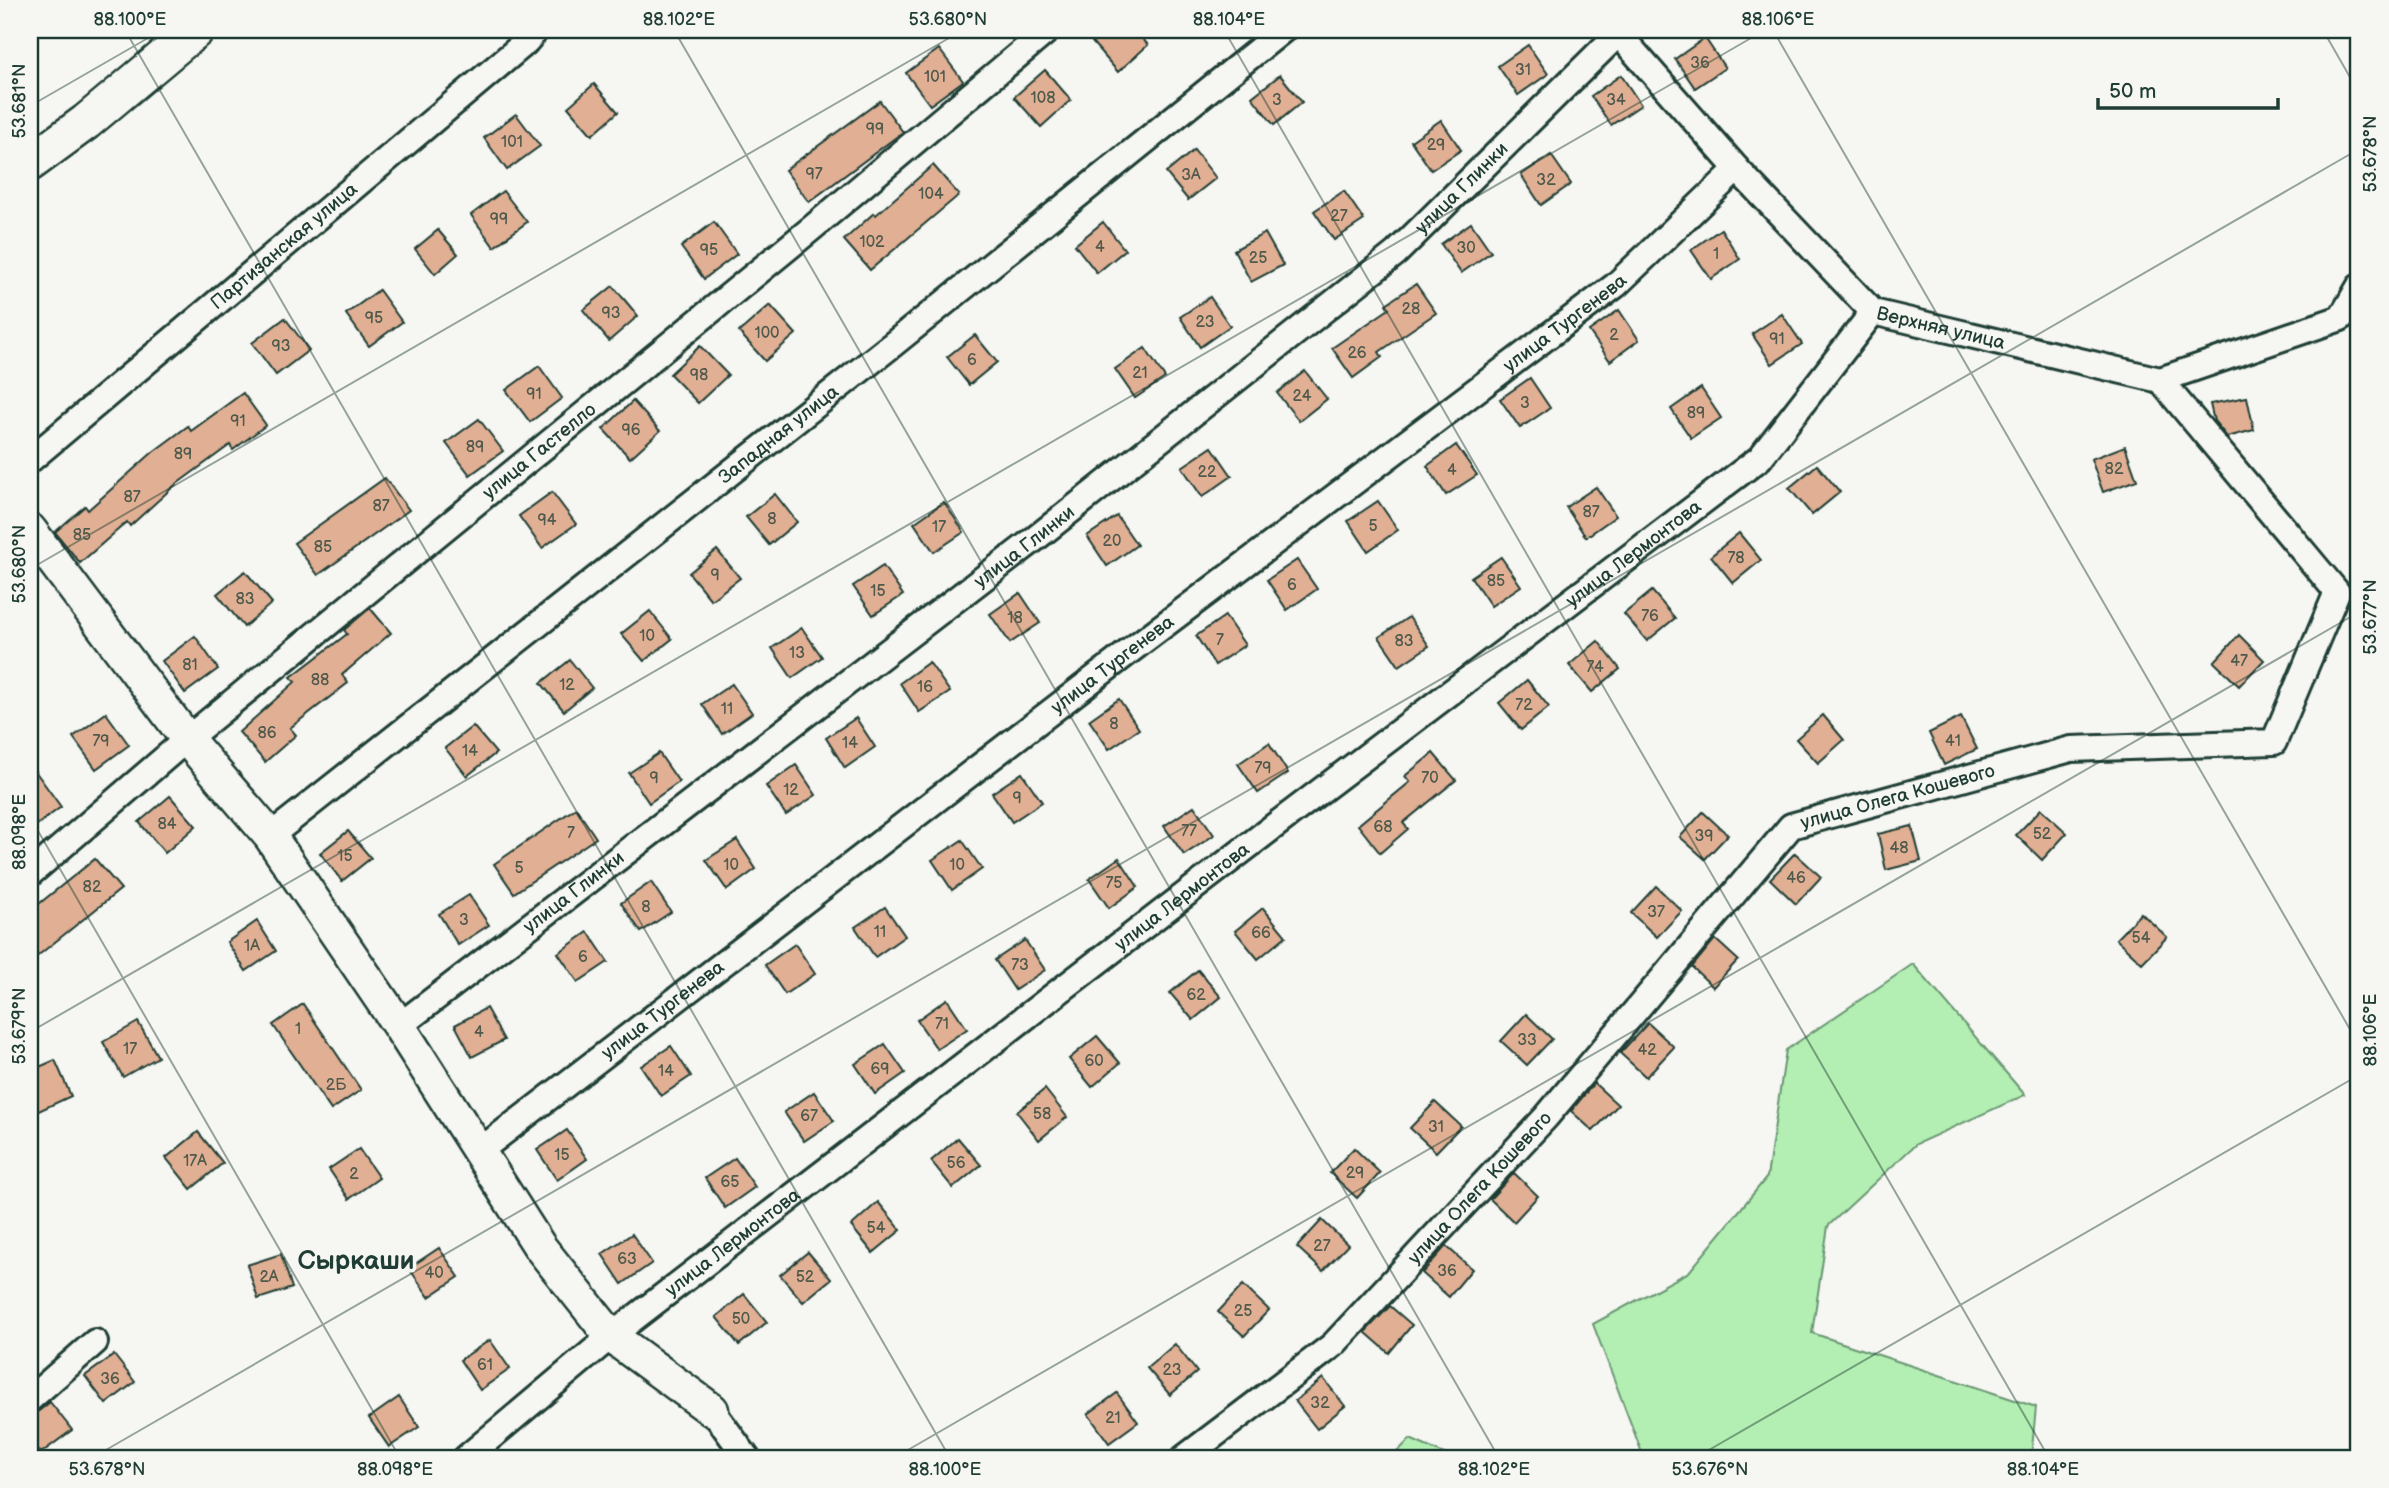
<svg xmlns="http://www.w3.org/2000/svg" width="2389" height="1488" font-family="'Balsamiq Sans',sans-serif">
  <rect width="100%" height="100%" fill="#f6f6f2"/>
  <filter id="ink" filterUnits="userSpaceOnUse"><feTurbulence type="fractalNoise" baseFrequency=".0143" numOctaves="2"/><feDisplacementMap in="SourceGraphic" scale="14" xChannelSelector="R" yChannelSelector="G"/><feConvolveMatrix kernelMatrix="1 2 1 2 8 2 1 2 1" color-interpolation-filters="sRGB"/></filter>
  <g filter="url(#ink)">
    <!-- green -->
    <g fill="#b3eeb2" stroke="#699673" stroke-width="2">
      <polygon points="1913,964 2025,1095 1916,1144 1828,1226 1812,1333 2036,1407 2031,1458 1644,1458 1593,1324 1689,1272 1767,1177 1786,1050"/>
      <polygon points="1410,1439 1453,1458 1391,1458"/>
    </g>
    <!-- building -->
    <g fill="#e1af93" stroke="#1f3d34" stroke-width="2">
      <polygon points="1105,30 1135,30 1148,45 1118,72 1092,42"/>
      <polygon points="1705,38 1725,68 1695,88 1675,59"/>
      <polygon points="1528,45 1548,74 1518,95 1498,66"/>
      <polygon points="939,49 963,81 930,105 906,73"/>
      <polygon points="1045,70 1071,100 1041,127 1014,97"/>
      <polygon points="1280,75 1302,102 1274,125 1252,97"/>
      <polygon points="1621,75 1641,105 1611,125 1591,96"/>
      <polygon points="594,84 618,112 592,135 568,107"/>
      <polygon points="880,101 903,132 809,202 785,170"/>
      <polygon points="516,114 540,146 507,170 484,138"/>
      <polygon points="1441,120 1461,150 1431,170 1411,141"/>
      <polygon points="1194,150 1216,178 1188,200 1166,173"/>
      <polygon points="1551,155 1571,184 1541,205 1521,175"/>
      <polygon points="933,165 959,195 870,270 844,240 874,213 876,215"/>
      <polygon points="503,191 527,222 494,247 471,215"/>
      <polygon points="1344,191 1364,220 1334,240 1314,211"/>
      <polygon points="714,222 737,254 704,279 681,247"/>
      <polygon points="1103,222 1125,250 1097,273 1075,245"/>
      <polygon points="1471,223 1491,252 1461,273 1441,244"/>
      <polygon points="1721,229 1740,259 1711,279 1691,250"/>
      <polygon points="438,230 458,254 435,274 415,249"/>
      <polygon points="1265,233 1283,265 1251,282 1234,250"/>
      <polygon points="1416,284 1436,313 1379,352 1382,357 1353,378 1332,348 1389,309 1386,304"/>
      <polygon points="613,286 638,316 609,341 583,310"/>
      <polygon points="379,290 402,322 369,346 346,314"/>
      <polygon points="1210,297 1230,326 1200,347 1180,317"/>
      <polygon points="770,305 796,334 765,361 739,332"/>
      <polygon points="1619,310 1639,340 1610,361 1589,331"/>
      <polygon points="1782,314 1802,344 1772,364 1752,334"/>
      <polygon points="285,318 309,350 276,375 252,343"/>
      <polygon points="975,335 997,362 969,385 947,357"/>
      <polygon points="700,346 728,375 698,403 670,374"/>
      <polygon points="1145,348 1165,378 1135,398 1115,369"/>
      <polygon points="539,366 562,398 530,422 506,390"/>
      <polygon points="1305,371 1327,399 1299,421 1277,393"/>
      <polygon points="1530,378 1550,408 1520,428 1500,399"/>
      <polygon points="1701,388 1721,418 1691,438 1671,409"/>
      <polygon points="243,393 266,425 233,450 230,445 174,486 130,526 127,522 80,563 55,532 85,506 88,510 153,452 188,426 191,431"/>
      <polygon points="2247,397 2254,430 2227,437 2214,421 2210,404"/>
      <polygon points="633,401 660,431 630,458 603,429"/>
      <polygon points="479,419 503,451 470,475 446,443"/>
      <polygon points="1456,445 1477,475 1446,495 1427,466"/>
      <polygon points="2125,446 2137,480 2103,492 2091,459"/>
      <polygon points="1212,447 1232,476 1202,497 1182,467"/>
      <polygon points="1817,465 1840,492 1812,515 1789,488"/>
      <polygon points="385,478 409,510 318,575 294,543"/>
      <polygon points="1596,487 1616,516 1586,537 1566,507"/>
      <polygon points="552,492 576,524 542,548 519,516"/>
      <polygon points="775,494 797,522 769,545 746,517"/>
      <polygon points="1378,501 1398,530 1368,551 1348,521"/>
      <polygon points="944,502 964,532 934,552 914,523"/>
      <polygon points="1117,516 1137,545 1107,566 1087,536"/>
      <polygon points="1739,533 1761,560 1733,583 1711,556"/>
      <polygon points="717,550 740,578 711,600 689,573"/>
      <polygon points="1501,557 1521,586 1491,606 1471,577"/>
      <polygon points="1297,560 1317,589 1287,610 1267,580"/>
      <polygon points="883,566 903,595 873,615 853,586"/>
      <polygon points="245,571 272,603 244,627 217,594"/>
      <polygon points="1652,591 1675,618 1647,641 1624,614"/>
      <polygon points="1020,593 1040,623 1010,643 990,614"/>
      <polygon points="370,608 391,633 342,675 348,683 290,728 296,735 265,762 239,732 295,682 291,677 347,634 344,630"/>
      <polygon points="650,611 672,639 644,661 621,634"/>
      <polygon points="1225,616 1245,645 1215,665 1196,636"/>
      <polygon points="1409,617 1429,646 1399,666 1379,637"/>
      <polygon points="802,628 822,657 792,678 772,648"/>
      <polygon points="2239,635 2264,660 2239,686 2214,662"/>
      <polygon points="195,636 218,669 185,693 162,661"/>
      <polygon points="1598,641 1620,669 1592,692 1569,665"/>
      <polygon points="570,660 592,688 564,711 541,683"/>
      <polygon points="929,662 950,692 919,712 900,683"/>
      <polygon points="1527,680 1549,707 1521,730 1499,703"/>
      <polygon points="732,684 752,713 722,734 702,704"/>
      <polygon points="1119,699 1139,729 1109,749 1089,720"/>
      <polygon points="106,713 129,745 96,769 73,737"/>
      <polygon points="1823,715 1844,740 1818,763 1796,739"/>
      <polygon points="1961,717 1977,749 1944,765 1929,733"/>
      <polygon points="856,718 875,747 845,768 826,738"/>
      <polygon points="473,726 496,753 467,776 445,748"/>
      <polygon points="1269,743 1288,773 1258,793 1238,764"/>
      <polygon points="659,753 679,782 649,803 629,773"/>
      <polygon points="1433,753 1456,780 1403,823 1408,829 1380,853 1358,825 1410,782 1405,776"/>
      <polygon points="30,764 61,807 30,830"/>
      <polygon points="796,765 816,795 786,815 766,786"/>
      <polygon points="1022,773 1042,802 1012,822 992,793"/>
      <polygon points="170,796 196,826 165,853 139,822"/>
      <polygon points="1194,806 1214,835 1184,855 1164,826"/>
      <polygon points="576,808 596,838 514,893 494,864"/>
      <polygon points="2041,809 2067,833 2042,860 2016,835"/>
      <polygon points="1703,812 1728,835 1705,859 1680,837"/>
      <polygon points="1912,826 1921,861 1886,870 1878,834"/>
      <polygon points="348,831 371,858 342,881 320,853"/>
      <polygon points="737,840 756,869 727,890 706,860"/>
      <polygon points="962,840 982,869 952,890 932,860"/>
      <polygon points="1795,853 1821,877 1796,904 1770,879"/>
      <polygon points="1119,858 1138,887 1109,908 1089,879"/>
      <polygon points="95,859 121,889 30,962 30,911"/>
      <polygon points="651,882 671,912 641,932 621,903"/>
      <polygon points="1656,886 1682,911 1657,937 1631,913"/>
      <polygon points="469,895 489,925 458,945 439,914"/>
      <polygon points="885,907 905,936 875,957 855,927"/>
      <polygon points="1263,908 1286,936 1258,959 1235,931"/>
      <polygon points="2141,913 2167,937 2142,963 2116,939"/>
      <polygon points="257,921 276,951 246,971 227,942"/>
      <polygon points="588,932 608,962 578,982 558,953"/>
      <polygon points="1715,939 1738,960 1713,987 1692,967"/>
      <polygon points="1025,940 1045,970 1015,990 995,960"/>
      <polygon points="795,944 815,974 785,994 765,965"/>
      <polygon points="1198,970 1221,997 1193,1020 1170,993"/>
      <polygon points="947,999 967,1029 937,1049 917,1020"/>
      <polygon points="303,1004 361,1090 331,1110 273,1025"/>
      <polygon points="486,1008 504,1040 472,1057 455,1025"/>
      <polygon points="1526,1014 1552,1039 1527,1065 1501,1041"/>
      <polygon points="138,1022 158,1057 123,1077 103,1042"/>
      <polygon points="1648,1023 1674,1047 1646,1077 1620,1053"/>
      <polygon points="1097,1036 1120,1063 1092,1087 1069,1059"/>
      <polygon points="885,1044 905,1073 875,1094 855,1064"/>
      <polygon points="671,1046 691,1076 661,1096 641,1066"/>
      <polygon points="55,1060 71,1096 30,1115 30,1071"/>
      <polygon points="1594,1083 1618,1105 1593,1131 1571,1111"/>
      <polygon points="1045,1089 1067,1117 1039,1140 1017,1112"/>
      <polygon points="814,1092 834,1121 804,1141 784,1112"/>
      <polygon points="1435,1102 1461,1126 1436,1152 1410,1128"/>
      <polygon points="567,1130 587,1159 557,1180 537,1150"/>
      <polygon points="198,1132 223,1163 191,1189 166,1158"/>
      <polygon points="958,1138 981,1165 953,1188 931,1161"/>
      <polygon points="1354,1148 1380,1173 1357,1198 1330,1173"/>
      <polygon points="359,1149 379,1178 349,1199 329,1169"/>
      <polygon points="735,1158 755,1187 725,1208 705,1178"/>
      <polygon points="1514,1173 1538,1196 1514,1222 1490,1199"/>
      <polygon points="878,1202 901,1230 873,1253 851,1226"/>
      <polygon points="1322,1220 1348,1245 1323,1271 1297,1247"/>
      <polygon points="632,1234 652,1263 622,1284 602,1254"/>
      <polygon points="1446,1246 1472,1269 1449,1297 1422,1273"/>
      <polygon points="439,1248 459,1277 429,1297 409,1268"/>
      <polygon points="808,1252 831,1279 803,1302 780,1275"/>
      <polygon points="281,1254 292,1288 258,1299 247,1265"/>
      <polygon points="1243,1285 1269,1310 1244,1336 1218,1312"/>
      <polygon points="744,1294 767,1322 739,1345 716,1317"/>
      <polygon points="1390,1306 1412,1325 1389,1353 1365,1332"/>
      <polygon points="490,1340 510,1369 480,1390 460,1360"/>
      <polygon points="1175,1344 1197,1372 1170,1395 1147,1368"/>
      <polygon points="114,1355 135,1382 106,1404 85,1376"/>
      <polygon points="1323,1378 1345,1406 1317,1429 1295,1401"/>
      <polygon points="1117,1393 1138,1422 1109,1443 1088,1414"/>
      <polygon points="399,1397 419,1427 389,1447 369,1418"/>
      <polygon points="50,1402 72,1430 41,1453 30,1438 30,1418"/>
    </g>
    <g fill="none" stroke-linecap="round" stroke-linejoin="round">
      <defs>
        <g id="minor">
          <path id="s1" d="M1615,30L1737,169L1873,312L2160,380L2341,318L2359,287"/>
          <path id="s2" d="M30,460L525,43L536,30"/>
          <path id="s3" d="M270,836L892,345L1283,30"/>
          <path id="s4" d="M30,874L187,739L812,228L1048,30"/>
          <path id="s5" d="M399,1026L1036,538L1396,253L1618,34"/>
          <path id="s6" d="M478,1152L1135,647L1616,285L1737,169"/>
          <polyline points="30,1399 95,1342"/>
          <polyline points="712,1410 747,1458"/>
          <path id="s7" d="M466,1458L611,1336L1269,830L1760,458L1873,312"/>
          <path id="s8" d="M1184,1458L1333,1345L1546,1117L1791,826L2071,749L2274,742L2337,592L2160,380"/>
        </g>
        <polyline id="tertiary" points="30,530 187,739 270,836 399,1026 540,1247 611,1336 712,1410"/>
        <polyline id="secondary" points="30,163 86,122 196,30"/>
      </defs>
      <!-- minor casing -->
      <use href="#minor" stroke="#1f3d34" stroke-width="30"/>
      <!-- tertiary casing -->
      <use href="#tertiary" stroke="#1f3d34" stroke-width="37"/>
      <!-- secondary casing -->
      <use href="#secondary" stroke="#1f3d34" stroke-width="40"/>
      <!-- minor -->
      <use href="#minor" stroke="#f6f6f2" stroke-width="24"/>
      <!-- tertiary -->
      <use href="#tertiary" stroke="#f6f6f2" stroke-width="32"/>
      <!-- secondary -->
      <use href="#secondary" stroke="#f6f6f2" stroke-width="35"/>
    </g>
  </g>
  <!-- ticks -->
  <path fill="none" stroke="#1f3d34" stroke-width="2" stroke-opacity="0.45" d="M125,30L950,1458M674,30L1499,1458M1224,30L2049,1458M1773,30L2359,1045M2323,30L2359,93M30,106L162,30M30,569L963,30M30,817L400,1458M30,1032L1765,30M92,1458L2359,149M894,1458L2359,612M1695,1458L2359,1075"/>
  <g text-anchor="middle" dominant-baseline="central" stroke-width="7" stroke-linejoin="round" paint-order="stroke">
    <!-- number labels -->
    <g font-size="16" fill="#505a4c">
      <text x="1700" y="63">36</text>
      <text x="1523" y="70">31</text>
      <text x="935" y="77">101</text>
      <text x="1043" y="98">108</text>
      <text x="1277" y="100">3</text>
      <text x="1616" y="100">34</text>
      <text x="875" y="129">99</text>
      <text x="512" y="142">101</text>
      <text x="1436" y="145">29</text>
      <text x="814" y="174">97</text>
      <text x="1191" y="175">3А</text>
      <text x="1546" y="180">32</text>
      <text x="931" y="194">104</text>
      <text x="1339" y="216">27</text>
      <text x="499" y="219">99</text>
      <text x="872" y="242">102</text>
      <text x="1100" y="247">4</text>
      <text x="1466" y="248">30</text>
      <text x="709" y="250">95</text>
      <text x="1716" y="254">1</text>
      <text x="1258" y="258">25</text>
      <text x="1411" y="309">28</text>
      <text x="611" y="313">93</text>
      <text x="374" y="318">95</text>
      <text x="1205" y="322">23</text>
      <text x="767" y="333">100</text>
      <text x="1614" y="335">2</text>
      <text x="1777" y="339">91</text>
      <text x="281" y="346">93</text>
      <text x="1357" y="353">26</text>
      <text x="972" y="360">6</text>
      <text x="1140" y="373">21</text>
      <text x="699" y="375">98</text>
      <text x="534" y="394">91</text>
      <text x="1302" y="396">24</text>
      <text x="1525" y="403">3</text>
      <text x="1696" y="413">89</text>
      <text x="238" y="421">91</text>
      <text x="631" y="430">96</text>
      <text x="475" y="447">89</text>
      <text x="183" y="454">89</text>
      <text x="2114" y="469">82</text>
      <text x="1452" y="470">4</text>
      <text x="1207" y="472">22</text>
      <text x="132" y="497">87</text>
      <text x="381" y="506">87</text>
      <text x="1591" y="512">87</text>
      <text x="772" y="519">8</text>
      <text x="547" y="520">94</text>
      <text x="1373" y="526">5</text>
      <text x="939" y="527">17</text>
      <text x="82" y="535">85</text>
      <text x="1112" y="541">20</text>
      <text x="323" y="547">85</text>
      <text x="1736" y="558">78</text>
      <text x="715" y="575">9</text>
      <text x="1496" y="581">85</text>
      <text x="1292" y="585">6</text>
      <text x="878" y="591">15</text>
      <text x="245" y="599">83</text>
      <text x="1650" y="616">76</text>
      <text x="1015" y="618">18</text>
      <text x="647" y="636">10</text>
      <text x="1220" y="640">7</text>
      <text x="1404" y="641">83</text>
      <text x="797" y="653">13</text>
      <text x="2239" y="661">47</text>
      <text x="190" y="665">81</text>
      <text x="1595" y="667">74</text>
      <text x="320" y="680">88</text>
      <text x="567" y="685">12</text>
      <text x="925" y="687">16</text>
      <text x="1524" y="705">72</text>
      <text x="727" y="709">11</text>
      <text x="1114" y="724">8</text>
      <text x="267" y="733">86</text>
      <text x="101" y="741">79</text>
      <text x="1953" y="741">41</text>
      <text x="850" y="743">14</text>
      <text x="470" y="751">14</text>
      <text x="1263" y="768">79</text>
      <text x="654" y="778">9</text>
      <text x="1430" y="778">70</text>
      <text x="791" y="790">12</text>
      <text x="1017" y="798">9</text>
      <text x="167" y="824">84</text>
      <text x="1383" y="827">68</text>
      <text x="1189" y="831">77</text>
      <text x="571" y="833">7</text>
      <text x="2042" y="834">52</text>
      <text x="1704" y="836">39</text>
      <text x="1899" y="848">48</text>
      <text x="345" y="856">15</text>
      <text x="731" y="865">10</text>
      <text x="957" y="865">10</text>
      <text x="519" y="868">5</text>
      <text x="1796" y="878">46</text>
      <text x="1114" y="883">75</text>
      <text x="92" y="887">82</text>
      <text x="646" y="907">8</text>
      <text x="1656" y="912">37</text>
      <text x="464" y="920">3</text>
      <text x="880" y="932">11</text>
      <text x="1261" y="933">66</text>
      <text x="2141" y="938">54</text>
      <text x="252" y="946">1А</text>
      <text x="583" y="957">6</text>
      <text x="1020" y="965">73</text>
      <text x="1196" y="995">62</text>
      <text x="942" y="1024">71</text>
      <text x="298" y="1029">1</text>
      <text x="479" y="1032">4</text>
      <text x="1527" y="1040">33</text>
      <text x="130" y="1049">17</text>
      <text x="1647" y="1050">42</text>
      <text x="1094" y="1061">60</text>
      <text x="880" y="1069">69</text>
      <text x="666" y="1071">14</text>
      <text x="336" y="1085">2Б</text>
      <text x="1042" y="1114">58</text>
      <text x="809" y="1116">67</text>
      <text x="1436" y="1127">31</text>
      <text x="562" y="1155">15</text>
      <text x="195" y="1161">17А</text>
      <text x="956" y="1163">56</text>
      <text x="1355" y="1173">29</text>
      <text x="354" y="1174">2</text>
      <text x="730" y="1182">65</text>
      <text x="876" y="1228">54</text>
      <text x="1322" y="1246">27</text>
      <text x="627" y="1259">63</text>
      <text x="1447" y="1271">36</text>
      <text x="434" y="1273">40</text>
      <text x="269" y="1277">2А</text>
      <text x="805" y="1277">52</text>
      <text x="1243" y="1311">25</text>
      <text x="741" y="1319">50</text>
      <text x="485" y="1365">61</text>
      <text x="1172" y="1370">23</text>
      <text x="110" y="1379">36</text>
      <text x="1320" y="1403">32</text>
      <text x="1113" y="1418">21</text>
    </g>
    <!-- street labels -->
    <g font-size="19" fill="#1f3d34" stroke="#f6f6f2">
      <text stroke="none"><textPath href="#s5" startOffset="1354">улица Глинки</textPath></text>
      <text stroke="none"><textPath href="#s2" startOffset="332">Партизанская улица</textPath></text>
      <text stroke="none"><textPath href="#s6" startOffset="1367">улица Тургенева</textPath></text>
      <text stroke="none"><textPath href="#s1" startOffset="452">Верхняя улица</textPath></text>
      <text stroke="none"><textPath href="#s3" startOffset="648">Западная улица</textPath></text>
      <text stroke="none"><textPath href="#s4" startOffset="662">улица Гастелло</textPath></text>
      <text stroke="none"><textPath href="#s5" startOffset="788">улица Глинки</textPath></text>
      <text stroke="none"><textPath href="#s7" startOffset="1477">улица Лермонтова</textPath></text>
      <text stroke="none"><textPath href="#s6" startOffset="800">улица Тургенева</textPath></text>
      <text stroke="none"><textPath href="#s8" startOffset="990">улица Олега Кошевого</textPath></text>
      <text stroke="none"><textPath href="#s5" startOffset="220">улица Глинки</textPath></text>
      <text stroke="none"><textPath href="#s7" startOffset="910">улица Лермонтова</textPath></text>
      <text stroke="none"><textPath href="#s6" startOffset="233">улица Тургенева</textPath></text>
      <text stroke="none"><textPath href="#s8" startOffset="402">улица Олега Кошевого</textPath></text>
      <text stroke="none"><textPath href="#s7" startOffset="343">улица Лермонтова</textPath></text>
    </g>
    <!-- district labels -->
    <g font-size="26" font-weight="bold" fill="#1f3d34" stroke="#f6f6f2">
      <text x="356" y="1261">Сыркаши</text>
    </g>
  </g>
  <!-- margin -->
  <rect width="2389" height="1488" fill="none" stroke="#f6f6f2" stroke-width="77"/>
  <!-- scale -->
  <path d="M2098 98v10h180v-10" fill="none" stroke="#1f3d34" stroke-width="3.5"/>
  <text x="2109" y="98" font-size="21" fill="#1f3d34" stroke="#f6f6f2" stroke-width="5" paint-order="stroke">50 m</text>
  <rect x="38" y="38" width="2312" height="1412" fill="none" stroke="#1f3d34" stroke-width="2.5"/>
  <g font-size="18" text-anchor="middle" fill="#1f3d34">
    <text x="130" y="25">88.100°E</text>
    <text x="679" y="25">88.102°E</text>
    <text x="948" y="25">53.680°N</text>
    <text x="1229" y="25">88.104°E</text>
    <text x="1778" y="25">88.106°E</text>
    <text transform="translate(19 101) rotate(-90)" y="6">53.681°N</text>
    <text transform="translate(2370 154) rotate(-90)" y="6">53.678°N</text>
    <text transform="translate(19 564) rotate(-90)" y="6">53.680°N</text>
    <text transform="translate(2370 617) rotate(-90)" y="6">53.677°N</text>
    <text transform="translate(19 832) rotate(-90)" y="6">88.098°E</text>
    <text transform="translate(19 1026) rotate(-90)" y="6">53.679°N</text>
    <text transform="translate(2370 1030) rotate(-90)" y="6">88.106°E</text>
    <text x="107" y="1475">53.678°N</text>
    <text x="395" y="1475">88.098°E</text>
    <text x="945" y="1475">88.100°E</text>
    <text x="1494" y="1475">88.102°E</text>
    <text x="1710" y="1475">53.676°N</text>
    <text x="2043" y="1475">88.104°E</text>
  </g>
</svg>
